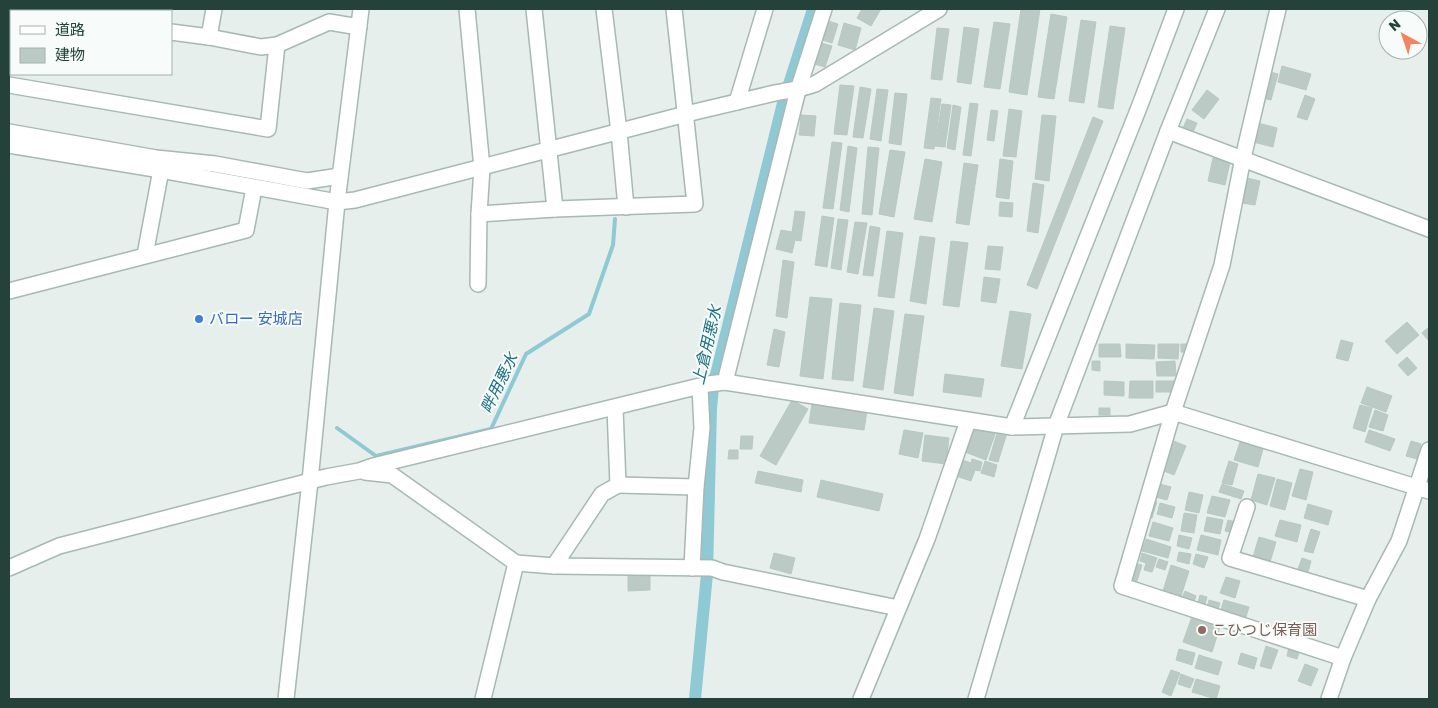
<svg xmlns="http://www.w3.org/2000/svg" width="1438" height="708" font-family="Rubik,'Noto Sans JP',sans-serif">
  <rect width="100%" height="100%" fill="#e6efeb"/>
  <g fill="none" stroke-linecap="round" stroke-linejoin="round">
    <!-- stream -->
    <polyline stroke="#8ec9d4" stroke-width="4" points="337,428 376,456 491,429 526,354 589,314 613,245 615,219"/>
    <!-- canal -->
    <polyline stroke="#8ec9d4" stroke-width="12" points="695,699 707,574 711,408 713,387 783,103 813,9"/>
  </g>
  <!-- building -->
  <g fill="#bbcac4" stroke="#b8c9c2">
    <polygon points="862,9 881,9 871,26 857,18"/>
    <polygon points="1021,9 1040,9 1027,95 1009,92"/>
    <polygon points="1051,14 1067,17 1054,99 1038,97"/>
    <polygon points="825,20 838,24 832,43 819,39"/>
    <polygon points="1081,20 1096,22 1084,103 1069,101"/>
    <polygon points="994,22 1010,24 1000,89 984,87"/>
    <polygon points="844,23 861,28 855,50 838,45"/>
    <polygon points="1110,26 1125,28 1113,109 1098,107"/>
    <polygon points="964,27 979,29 971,84 957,82"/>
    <polygon points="937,28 949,29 942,80 931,79"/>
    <polygon points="818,42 832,46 825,67 811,63"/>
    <polygon points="1282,66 1311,74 1306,90 1278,82"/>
    <polygon points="1270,72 1278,74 1271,100 1263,98"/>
    <polygon points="840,85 854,86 847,135 834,134"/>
    <polygon points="860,87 871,89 863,138 853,137"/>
    <polygon points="877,89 888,90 881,141 870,139"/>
    <polygon points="1207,90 1219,99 1204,119 1192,110"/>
    <polygon points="895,93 907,94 901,145 889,143"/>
    <polygon points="1305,95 1315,99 1307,120 1297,117"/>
    <polygon points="931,98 941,99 934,149 924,148"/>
    <polygon points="970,103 978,104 971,156 963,155"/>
    <polygon points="942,104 951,105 945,147 935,146"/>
    <polygon points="953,105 961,107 955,150 947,148"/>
    <polygon points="1009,109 1022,111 1016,157 1003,156"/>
    <polygon points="991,110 998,111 994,141 987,140"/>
    <polygon points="801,115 816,116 814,136 799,135"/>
    <polygon points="1042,115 1056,116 1049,181 1035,179"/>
    <polygon points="1093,117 1103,121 1037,289 1027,285"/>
    <polygon points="1187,119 1197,123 1193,132 1183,128"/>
    <polygon points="1258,123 1277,128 1273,147 1253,142"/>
    <polygon points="832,142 842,143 833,209 823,208"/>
    <polygon points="848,146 857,148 849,212 840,210"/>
    <polygon points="868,147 879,148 872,215 862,214"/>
    <polygon points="890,150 905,152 894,217 879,214"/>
    <polygon points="1213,158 1230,162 1225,185 1208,181"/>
    <polygon points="925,159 942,162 932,222 914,219"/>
    <polygon points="1000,159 1013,161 1009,199 996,197"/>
    <polygon points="964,163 978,165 969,225 956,223"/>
    <polygon points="1247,178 1260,181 1255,205 1242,203"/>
    <polygon points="1033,183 1044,185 1038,233 1027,231"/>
    <polygon points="1000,202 1013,203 1012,217 999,216"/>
    <polygon points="795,211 805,212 801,241 795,240 792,253 776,249 781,230 792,232"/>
    <polygon points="822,216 834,218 827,267 815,265"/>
    <polygon points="838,219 848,220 841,270 831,268"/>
    <polygon points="855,222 867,223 858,274 847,272"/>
    <polygon points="870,226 880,228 873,276 863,275"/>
    <polygon points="887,231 903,233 894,298 878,296"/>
    <polygon points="920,236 935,238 926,304 910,301"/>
    <polygon points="951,241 968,243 959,307 943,305"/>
    <polygon points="988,246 1003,247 1000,270 985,269"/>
    <polygon points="783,260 794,262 787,318 776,316"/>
    <polygon points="984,277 1000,279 996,303 981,301"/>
    <polygon points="810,297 832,299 823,379 800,376"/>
    <polygon points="840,303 861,305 853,381 832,379"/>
    <polygon points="874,308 894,311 883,390 863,387"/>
    <polygon points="1010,311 1031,314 1022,369 1001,366"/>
    <polygon points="905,314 924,316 913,396 894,393"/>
    <polygon points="1407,322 1419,335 1397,354 1385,341"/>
    <polygon points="1429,327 1429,341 1422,333"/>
    <polygon points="774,329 785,332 779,367 767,365"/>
    <polygon points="1341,340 1353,343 1348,361 1336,358"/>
    <polygon points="1099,344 1120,344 1121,357 1099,357"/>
    <polygon points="1126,344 1155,345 1154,359 1126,358"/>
    <polygon points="1158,344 1179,344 1178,359 1158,358"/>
    <rect x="1181" y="344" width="7" height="8"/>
    <polygon points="1407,357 1417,368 1408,376 1398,365"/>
    <polygon points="1092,361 1100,361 1100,371 1092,370"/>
    <polygon points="1175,361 1176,376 1157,376 1156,362"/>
    <polygon points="945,374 984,379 981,397 943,392"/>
    <polygon points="1104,381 1124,382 1124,396 1104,395"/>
    <polygon points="1130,381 1153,381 1153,398 1129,398"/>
    <rect x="1156" y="381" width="18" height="11"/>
    <polygon points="1367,387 1392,396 1386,412 1361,403"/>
    <polygon points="792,400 808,409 776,465 760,456"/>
    <polygon points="812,404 867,411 864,430 809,423"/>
    <polygon points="1360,405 1372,408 1365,432 1353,428"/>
    <rect x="1099" y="408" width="11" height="7"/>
    <polygon points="1375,410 1388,415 1383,431 1369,427"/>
    <polygon points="974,427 995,434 986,460 965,452"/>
    <polygon points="904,430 923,433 918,458 899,454"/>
    <polygon points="998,430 1007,433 998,462 989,460"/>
    <polygon points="1369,430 1395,439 1390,451 1365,442"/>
    <polygon points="925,435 949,438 946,464 922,461"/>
    <polygon points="741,436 753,436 752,449 740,449"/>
    <polygon points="1171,440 1186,446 1174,475 1159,469"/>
    <polygon points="1411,441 1421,444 1417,459 1406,456"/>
    <polygon points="1240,442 1263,449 1258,467 1234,460"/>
    <polygon points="729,450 738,450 738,459 728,459"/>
    <polygon points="972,459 982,462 980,471 975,470 971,481 956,476 962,460 971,463"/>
    <polygon points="985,461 997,465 994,477 981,473"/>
    <polygon points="1229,461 1238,464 1232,485 1222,483"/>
    <polygon points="1300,469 1313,472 1306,500 1292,496"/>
    <polygon points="758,471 803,480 801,492 755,483"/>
    <polygon points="1258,474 1275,478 1267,505 1251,500"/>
    <polygon points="1277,479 1292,483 1285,510 1270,506"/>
    <polygon points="821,480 883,494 879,511 817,497"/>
    <polygon points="1156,483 1171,487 1167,500 1152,496"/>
    <polygon points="1222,484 1244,491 1241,499 1219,492"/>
    <polygon points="1189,492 1203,495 1199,513 1185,510"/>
    <polygon points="1212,496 1230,500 1225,517 1207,513"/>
    <polygon points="1150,500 1157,502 1152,518 1146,517"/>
    <polygon points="1160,503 1175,507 1172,518 1157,514"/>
    <polygon points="1308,504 1332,511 1328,525 1304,518"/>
    <polygon points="1184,513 1197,515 1194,533 1181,531"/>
    <polygon points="1207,517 1223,520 1220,534 1204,531"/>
    <polygon points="1228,520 1236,522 1234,533 1225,531"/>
    <polygon points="1280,520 1301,525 1297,542 1275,536"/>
    <polygon points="1153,522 1173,528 1169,541 1149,536"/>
    <polygon points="1311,529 1320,532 1313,553 1304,551"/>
    <polygon points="1179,535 1192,538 1189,549 1177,546"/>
    <polygon points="1201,535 1221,540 1218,555 1197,550"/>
    <polygon points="1259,537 1276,542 1270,562 1253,557"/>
    <polygon points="1146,539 1171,547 1168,558 1142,551"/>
    <polygon points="1179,552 1191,554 1189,564 1177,561"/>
    <polygon points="774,553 795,558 791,574 770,568"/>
    <polygon points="1142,553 1157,558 1152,572 1144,570 1146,563 1140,561"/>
    <polygon points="1196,554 1208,557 1204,568 1193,564"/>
    <polygon points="1302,558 1311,561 1308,572 1298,569"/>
    <polygon points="1159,559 1168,562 1165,570 1156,567"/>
    <polygon points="1133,563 1142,565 1136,584 1127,582"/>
    <polygon points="1171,565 1189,571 1181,596 1163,591"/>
    <polygon points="628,575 650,575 650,590 628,591"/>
    <polygon points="1226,577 1240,581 1235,598 1220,593"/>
    <polygon points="1185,591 1196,596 1193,605 1181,600"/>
    <polygon points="1200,595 1207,597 1204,608 1197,606"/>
    <polygon points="1209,600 1220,603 1217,612 1207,608"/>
    <polygon points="1224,600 1249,607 1245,620 1220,613"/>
    <polygon points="1194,611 1222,620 1212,652 1183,642"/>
    <polygon points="1266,646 1278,650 1271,669 1260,666"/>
    <polygon points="1289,647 1300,650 1297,659 1287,656"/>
    <polygon points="1179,649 1195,653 1192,665 1176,660"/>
    <polygon points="1241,653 1257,658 1254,669 1238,664"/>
    <polygon points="1199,655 1222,662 1218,675 1195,668"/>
    <polygon points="1305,664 1318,669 1311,686 1298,681"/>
    <polygon points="1171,670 1180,673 1171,696 1162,692"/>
    <polygon points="1181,674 1194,679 1190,688 1178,684"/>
    <polygon points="1196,679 1220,686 1216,699 1192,692"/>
  </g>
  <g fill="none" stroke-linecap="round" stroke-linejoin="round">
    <defs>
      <g id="minor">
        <polyline points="467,9 482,168 479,214 555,209 695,204 674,9"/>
        <polyline points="534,9 555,209"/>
        <polyline points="604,9 619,132 626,207"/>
        <polyline points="1278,9 1243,158 1222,265 1173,412 1122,586 1343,658"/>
        <polyline points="109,11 110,9"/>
        <polyline points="9,22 11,23"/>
        <polyline points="171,32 209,37 261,47 277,45 329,22 359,27"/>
        <polyline points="209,37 214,9"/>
        <polyline points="9,85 268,129 277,45"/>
        <polyline points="737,102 765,9"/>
        <polyline points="1168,131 1429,229"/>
        <polyline points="9,132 156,158 215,164 307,181 340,176"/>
        <path d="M9,145L161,170L337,202L355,200C466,172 575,142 686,114C715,107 745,100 775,93C789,90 802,89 815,84L939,9"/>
        <polyline points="145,255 161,170"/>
        <polyline points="478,284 479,214"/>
        <polyline points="9,291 246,230 254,188"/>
        <polyline points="725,382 798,90 824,9"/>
        <polyline points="1012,427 1140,105 1176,9"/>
        <polyline points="365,472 392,475 516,563 554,566 712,568 723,572 898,608"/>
        <polyline points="618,485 696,487"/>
        <polyline points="1247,507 1230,558 1368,599"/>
        <polyline points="554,566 602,494 618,485 615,408"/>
        <polyline points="9,568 59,546 326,477 359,471 373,466 708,384 725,382 1012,427 1130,424 1173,412 1429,491"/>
        <polyline points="692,568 696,487 702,428 700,387"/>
        <polyline points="286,699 310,481 337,202 361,9"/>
        <polyline points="483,699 516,563"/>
        <polyline points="861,699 927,539 968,421"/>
        <polyline points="976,699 1056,426 1168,131 1217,9"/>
        <polyline points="1329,699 1343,658 1368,599 1399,541 1429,450"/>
      </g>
    </defs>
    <!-- minor casing -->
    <use href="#minor" stroke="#a8b8b2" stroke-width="18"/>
    <!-- minor -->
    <use href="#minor" stroke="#fff" stroke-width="15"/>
  </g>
  <!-- markers -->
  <circle fill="#3f7fe0" stroke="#f7fbf9" stroke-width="2" cx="199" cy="319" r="5"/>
  <circle fill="#8d6e63" stroke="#f7fbf9" stroke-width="2" cx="1202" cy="630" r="5"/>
  <g text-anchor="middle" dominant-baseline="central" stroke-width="4" stroke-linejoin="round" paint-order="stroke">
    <!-- shop labels -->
    <g font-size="15" fill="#366cbe" stroke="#f7fbf9" text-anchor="start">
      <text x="209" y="319">バロー 安城店</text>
    </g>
    <!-- education labels -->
    <g font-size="15" fill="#785e54" stroke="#f7fbf9" text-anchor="start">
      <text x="1212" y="630">こひつじ保育園</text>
    </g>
    <!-- water labels -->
    <g font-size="16" font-style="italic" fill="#1c6f80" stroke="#f7fbf9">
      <text transform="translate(707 345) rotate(-77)">上倉用悪水</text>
      <text transform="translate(499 383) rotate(-64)">畔用悪水</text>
    </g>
  </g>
  <!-- border -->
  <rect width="1438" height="708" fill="none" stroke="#24423a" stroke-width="20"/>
  <!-- legend -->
  <rect x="10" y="10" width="162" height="65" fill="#f7fbf9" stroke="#a3b1ad"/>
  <rect x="20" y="26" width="25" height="8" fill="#ffffff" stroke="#a3b1ad"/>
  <text x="55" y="35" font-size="15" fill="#24423a">道路</text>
  <rect x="20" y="48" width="25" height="15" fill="#bbcac4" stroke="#a3b1ad"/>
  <text x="55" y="60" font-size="15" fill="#24423a">建物</text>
  <!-- north arrow -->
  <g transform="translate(1403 35) rotate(320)"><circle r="24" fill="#f7fbf9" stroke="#a3b1ad"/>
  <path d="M0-4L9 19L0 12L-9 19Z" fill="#f4845f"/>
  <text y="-8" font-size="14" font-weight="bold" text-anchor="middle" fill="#24423a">N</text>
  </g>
</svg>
